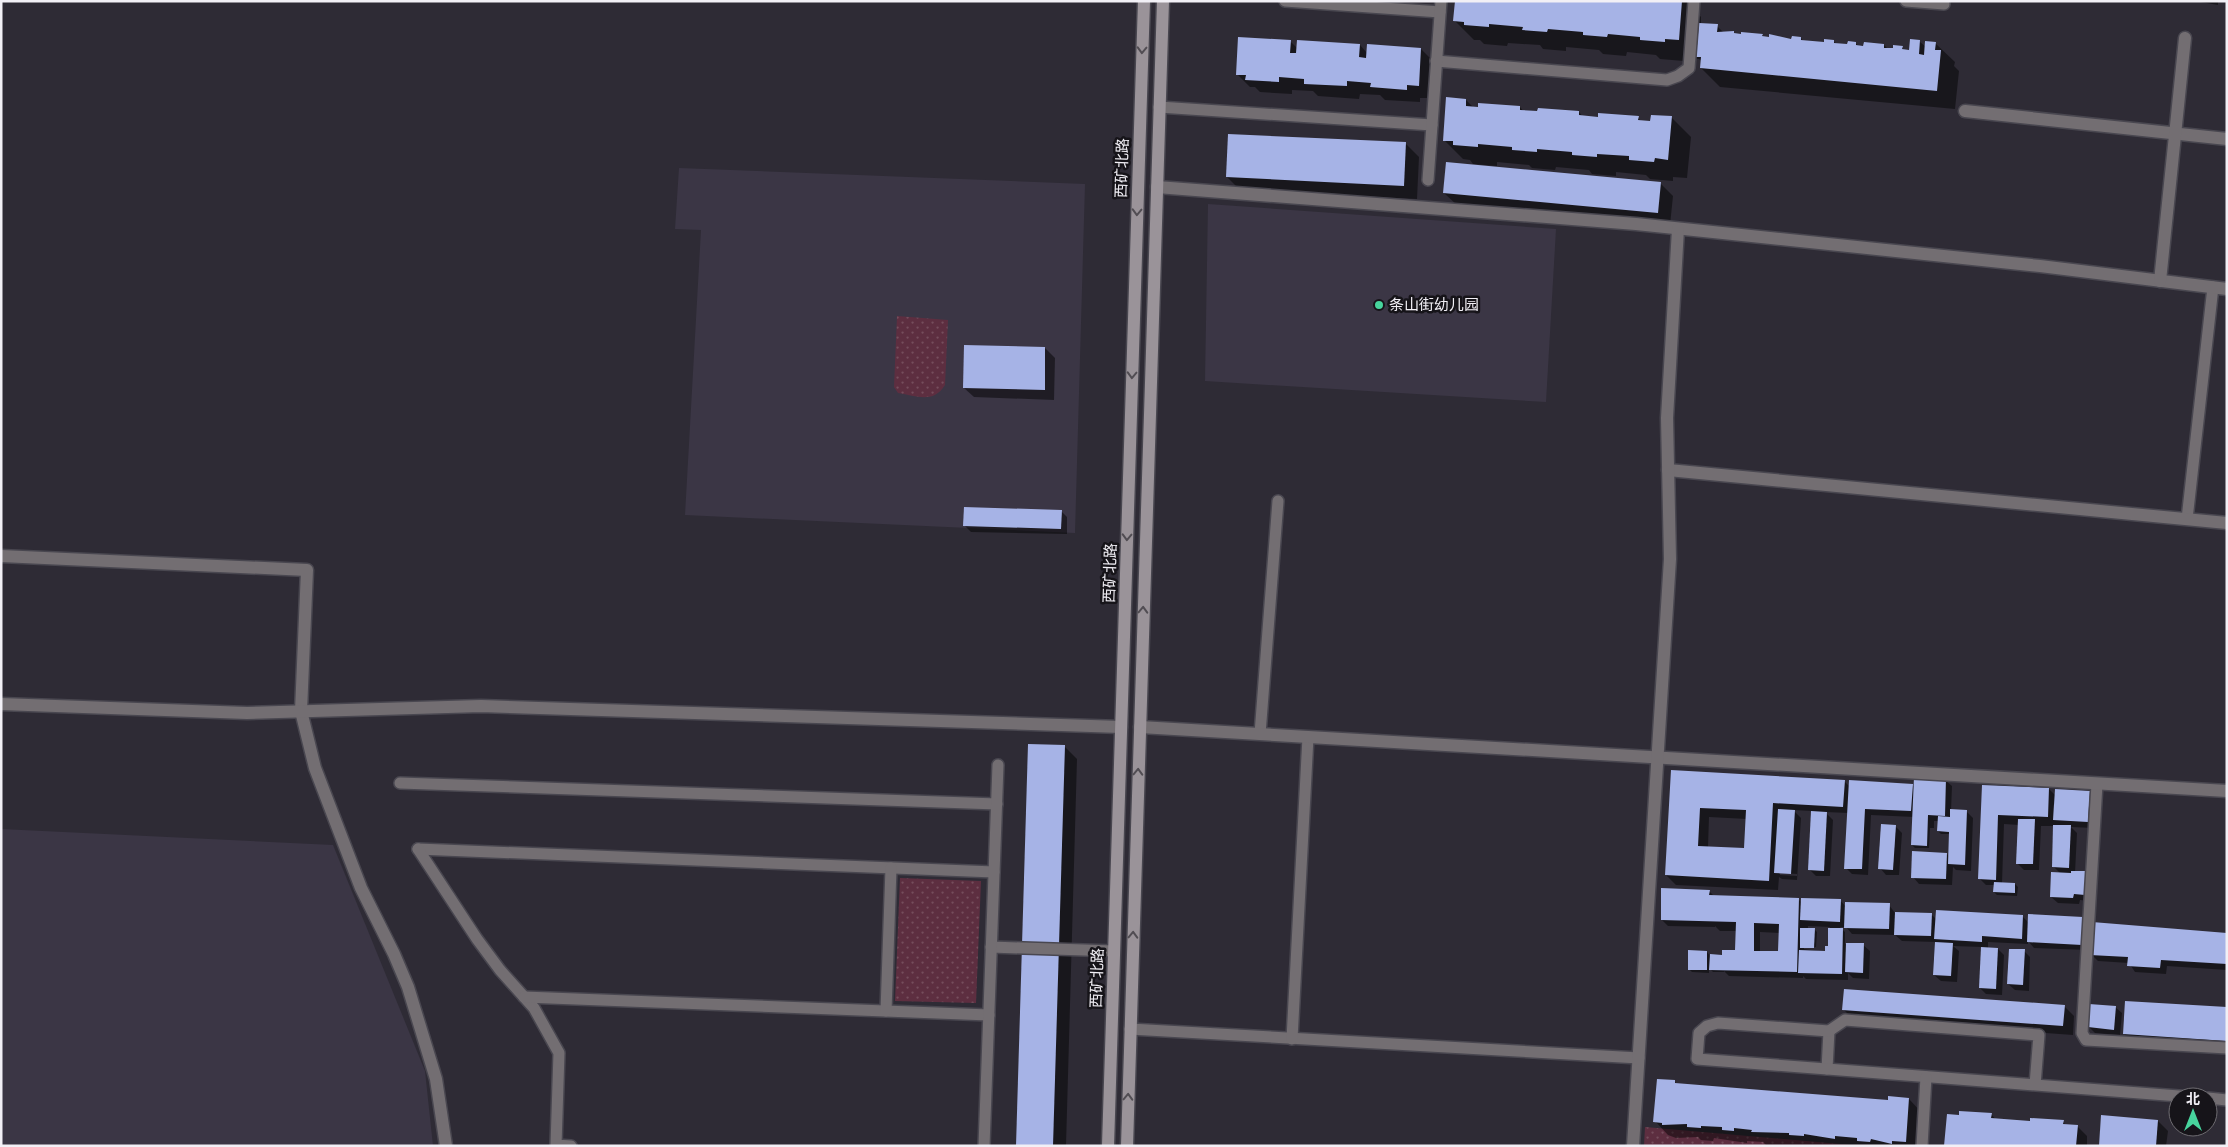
<svg xmlns="http://www.w3.org/2000/svg" width="2228" height="1147" font-family="'Nunito Sans','Noto Sans SC',sans-serif">
  <defs>
    <pattern id="grass-dots" width="8" height="8" patternUnits="userSpaceOnUse" patternTransform="scale(1.25)"><rect width="8" height="8" fill="#5d2e40"/><path d="M2 2h.1M6 6h.1" fill="none" stroke="#754d5c" stroke-width="1.8" stroke-linecap="round"/></pattern>
  </defs>
  <rect width="100%" height="100%" fill="#2e2b35"/>
  <!-- built -->
  <g fill="#3b3645">
    <polygon points="679,168 1085,184 1075,533 685,515 701,230 675,229"/>
    <polygon points="1208,204 1556,229 1546,402 1205,381"/>
    <polygon points="1,829 333,845 425,1071 433,1146 1,1146"/>
  </g>
  <!-- grass -->
  <g fill="url(#grass-dots)">
    <path d="M897,316L948,320L945,385C933,404 917,396 898,393L894,387Z"/>
    <polygon points="900,878 981,881 976,1003 895,1001"/>
    <polygon points="1645,1127 1863,1146 1644,1146"/>
  </g>
  <!-- shadow -->
  <g fill="#0007" fill-rule="evenodd">
    <polygon points="1662,1 1686,1 1701,17 1701,24 1717,26 1724,33 1733,32 1736,35 1762,35 1765,38 1792,40 1801,38 1803,41 1825,43 1833,41 1837,44 1848,46 1855,43 1859,46 1884,45 1888,49 1902,48 1905,51 1910,51 1920,42 1926,47 1935,43 1955,62 1954,66 1959,71 1955,109 1720,87 1701,68 1702,61 1699,59 1684,57 1684,61 1660,59 1656,55 1627,52 1626,56 1603,54 1599,50 1566,47 1566,51 1543,49 1540,45 1508,43 1507,46 1484,44 1480,40 1474,40 1454,20"/>
    <polygon points="2195,1 2218,1 2218,5"/>
    <polygon points="1290,41 1297,48 1360,45 1367,53 1421,49 1434,62 1432,98 1420,98 1420,102 1385,100 1380,95 1360,94 1359,99 1318,96 1313,91 1292,90 1292,94 1260,92 1255,87 1250,87 1237,74"/>
    <polygon points="1466,100 1473,107 1520,107 1524,112 1579,112 1583,117 1638,118 1642,122 1651,123 1672,118 1691,137 1687,178 1673,177 1673,181 1650,179 1646,175 1616,172 1616,176 1592,174 1589,170 1556,167 1555,170 1532,168 1529,165 1497,162 1497,166 1473,164 1470,160 1463,159 1444,140"/>
    <polygon points="1406,144 1419,157 1417,199 1240,190 1227,177"/>
    <polygon points="1660,183 1673,196 1670,225 1458,206 1444,193"/>
    <polygon points="1045,348 1055,358 1054,400 974,397 964,388"/>
    <polygon points="1061,511 1067,517 1067,534 971,532 965,526"/>
    <polygon points="1064,746 1077,759 1066,1146 1017,1146"/>
    <path d="M1672,772L1844,781L1850,787L1912,785L1915,787L1945,780L1952,786L1951,811H1966L1973,818L1971,871L1956,870L1953,867L1952,885L1919,884L1913,877L1947,854L1950,857V834H1941L1938,831L1939,821H1934V828H1930L1929,848H1915L1912,845L1914,817L1871,815L1868,875L1852,874L1846,868L1849,813L1825,812L1833,820L1830,876H1816L1809,869L1812,811L1793,810L1801,818L1797,880L1782,879L1779,877L1778,890L1676,885L1666,875ZM1709,817L1747,819L1745,850L1708,847ZM1780,873L1797,874V876L1780,875Z"/>
    <polygon points="1983,786 2049,789 2056,796 2089,792 2096,798 2094,828 2071,827 2077,833 2075,873 2085,873 2091,879 2091,901 2080,900 2079,904 2058,903 2051,897 2060,873 2053,866 2055,826 2041,826 2039,870 2024,870 2017,863 2019,825 2004,824 2002,883 2015,884 2018,887 2017,896 1997,895 1994,892 1995,885 1986,885 1980,879"/>
    <polygon points="1895,826 1902,833 1899,875 1886,875 1880,868"/>
    <path d="M1709,891L1714,896L1798,899L1802,903L1840,900L1846,907L1889,905L1895,913L1931,914L1936,919L2022,916L2029,923L2083,919L2089,925L2088,950L2034,948L2028,941V944L1988,942V948L1998,949L2004,955L2002,995L1986,994L1980,988L1982,947L1953,946L1959,951L1957,982L1941,981L1934,975L1936,942L1902,941L1895,935L1852,934L1846,927H1840L1845,932V944L1863,945L1870,951L1869,979L1853,978L1848,973V980L1806,979L1803,976V978L1729,976L1724,971V972H1713L1709,968V973L1692,972L1689,969L1707,952L1710,956H1723L1736,952L1737,931H1720L1715,926V927L1668,926L1662,920ZM1808,926L1830,927L1829,946L1826,952L1804,949V947H1816L1817,932L1814,929H1808ZM1760,932L1780,933L1779,953L1760,952Z"/>
    <polygon points="2227,934 2227,970 2167,966 2166,974 2135,972 2129,963 2098,961 2091,954"/>
    <polygon points="2024,951 2030,957 2029,991 2015,990 2008,984"/>
    <polygon points="2064,1006 2074,1016 2073,1035 1853,1019 1843,1009"/>
    <polygon points="2115,1007 2122,1013 2120,1035 2095,1033 2089,1027"/>
    <polygon points="2227,1008 2227,1049 2130,1040 2124,1034"/>
    <polygon points="1674,1081 1677,1084 1889,1102 1889,1098 1909,1099 1922,1113 1919,1146 1766,1145 1763,1142 1747,1141 1747,1143 1714,1138 1713,1141 1701,1140 1698,1137 1676,1138 1668,1135 1655,1121"/>
    <polygon points="1992,1115 1996,1120 2031,1122 2063,1122 2067,1126 2078,1127 2087,1136 2087,1146 1945,1146"/>
    <polygon points="2158,1121 2168,1131 2166,1146 2100,1146"/>
  </g>
  <!-- building -->
  <g fill="#a6b3e6" fill-rule="evenodd">
    <polygon points="1455,1 1682,1 1679,40 1665,39 1665,42 1640,40 1640,37 1608,34 1607,37 1583,35 1583,32 1548,29 1547,32 1522,30 1523,27 1489,24 1489,27 1464,25 1464,22 1453,21"/>
    <polygon points="1699,23 1718,24 1717,32 1734,31 1734,33 1741,34 1741,32 1763,34 1762,36 1769,37 1769,34 1791,39 1792,36 1801,37 1801,40 1824,42 1824,39 1834,40 1834,43 1847,44 1848,41 1856,42 1856,45 1863,46 1864,42 1884,44 1884,48 1893,48 1893,45 1903,46 1902,49 1909,50 1910,39 1920,40 1919,54 1924,55 1925,41 1936,42 1935,50 1941,50 1937,91 1700,68 1701,57 1696,57"/>
    <polygon points="1238,37 1291,40 1290,53 1296,53 1297,40 1360,44 1359,57 1366,58 1367,44 1421,48 1419,86 1407,85 1407,90 1370,87 1371,83 1347,81 1347,86 1304,84 1304,79 1279,77 1279,82 1245,80 1246,75 1236,75"/>
    <polygon points="1446,97 1466,99 1466,106 1478,107 1478,103 1520,106 1520,110 1537,111 1538,108 1579,111 1579,115 1598,117 1598,113 1639,116 1638,120 1650,121 1651,115 1672,116 1668,160 1655,158 1654,162 1629,160 1629,156 1597,154 1597,157 1572,155 1572,152 1537,149 1537,152 1512,150 1512,147 1478,144 1478,147 1453,145 1453,141 1443,141"/>
    <polygon points="1228,134 1406,142 1404,186 1226,177"/>
    <polygon points="1446,162 1661,182 1658,213 1443,193"/>
    <polygon points="964,345 1045,347 1045,390 963,388"/>
    <polygon points="964,507 1062,510 1061,529 963,526"/>
    <polygon points="1028,744 1065,745 1053,1146 1016,1146"/>
    <path d="M1671,770L1845,780L1843,807L1773,803L1769,881L1665,875ZM1700,808L1746,810L1744,848L1698,846Z"/>
    <polygon points="1914,777 1946,778 1945,816 1928,815 1927,846 1911,845"/>
    <polygon points="1849,780 1913,784 1911,811 1865,809 1862,869 1844,869"/>
    <polygon points="1982,785 2049,788 2048,817 1998,815 1996,880 1978,879"/>
    <polygon points="2055,789 2090,791 2088,822 2053,820"/>
    <polygon points="1778,809 1795,810 1791,874 1774,873"/>
    <polygon points="1950,809 1967,810 1965,865 1948,864 1949,832 1937,831 1938,816 1950,817"/>
    <polygon points="1811,811 1827,812 1824,871 1808,870"/>
    <polygon points="2018,819 2035,819 2033,864 2016,864"/>
    <polygon points="1881,824 1896,825 1893,870 1878,869"/>
    <polygon points="2053,825 2071,825 2069,868 2052,867"/>
    <polygon points="1912,851 1947,853 1946,879 1911,878"/>
    <polygon points="2071,871 2086,871 2085,895 2074,894 2073,898 2050,897 2051,872 2071,873"/>
    <polygon points="1994,882 2015,883 2015,893 1993,892"/>
    <path d="M1661,888L1710,890L1709,895L1799,898L1797,972L1709,970L1710,954L1722,955V950H1735L1736,922L1661,920ZM1754,923L1779,924L1778,951H1754Z"/>
    <polygon points="1801,898 1841,899 1840,922 1800,920"/>
    <polygon points="1845,902 1890,903 1889,929 1844,928"/>
    <polygon points="1936,910 2023,915 2022,939 1982,936 1982,942 1934,939"/>
    <polygon points="1895,912 1932,913 1931,936 1894,935"/>
    <polygon points="2028,914 2083,917 2082,945 2027,942"/>
    <polygon points="2092,922 2227,933 2227,964 2161,960 2160,968 2127,966 2128,957 2090,955"/>
    <polygon points="1800,928 1815,928 1814,948 1800,948"/>
    <polygon points="1828,928 1843,928 1842,974 1798,973 1799,950 1825,951 1825,946 1828,946"/>
    <polygon points="1935,942 1953,943 1951,976 1933,975"/>
    <polygon points="1846,943 1864,943 1863,973 1845,972"/>
    <polygon points="1981,947 1998,948 1996,989 1979,988"/>
    <polygon points="2009,949 2025,949 2023,985 2007,984"/>
    <polygon points="1688,950 1707,951 1707,970 1688,970"/>
    <polygon points="1844,989 2065,1005 2063,1026 1842,1010"/>
    <polygon points="2125,1001 2227,1007 2227,1041 2123,1034"/>
    <polygon points="2089,1004 2116,1006 2114,1030 2088,1027"/>
    <polygon points="1657,1079 1675,1080 1675,1083 1888,1100 1888,1096 1909,1098 1906,1142 1892,1141 1892,1144 1871,1139 1870,1142 1857,1141 1857,1138 1835,1136 1835,1139 1804,1134 1804,1136 1789,1135 1789,1133 1751,1132 1752,1130 1734,1128 1734,1131 1722,1130 1722,1127 1701,1126 1701,1128 1687,1127 1687,1124 1662,1125 1662,1123 1653,1122"/>
    <polygon points="1959,1111 1992,1113 1991,1118 2030,1121 2030,1118 2064,1120 2063,1124 2078,1125 2076,1146 1944,1146 1947,1114 1959,1115"/>
    <polygon points="2101,1115 2158,1120 2156,1146 2099,1146"/>
  </g>
  <g fill="none" stroke-linecap="round" stroke-linejoin="round">
    <defs>
      <g id="lane">
        <polyline points="1285,1 1440,12"/>
        <polyline points="1906,1 1944,4"/>
        <polyline points="1436,61 1667,80 1678,76 1689,68 1694,1"/>
        <polyline points="1159,107 1432,125"/>
        <polyline points="1428,180 1441,1"/>
        <polyline points="2187,519 2213,287"/>
        <polyline points="1260,734 1278,501"/>
        <polyline points="400,783 997,804"/>
        <polyline points="2097,784 2082,1033 2086,1040 2227,1048"/>
        <polyline points="418,849 994,872"/>
        <polyline points="418,849 477,939 500,970 534,1008 559,1053 556,1145 571,1146"/>
        <polyline points="991,947 1114,951"/>
        <polyline points="524,997 989,1015"/>
        <polyline points="886,1011 891,868"/>
        <polyline points="1130,1029 1639,1058"/>
        <polyline points="1292,1039 1308,737"/>
        <polyline points="1827,1069 1829,1031"/>
        <path d="M2035,1085L2039,1035L1845,1020L1829,1031L1718,1023L1707,1026L1699,1033L1697,1059C1862,1072 2027,1084 2192,1097"/>
        <polyline points="2208,1098 2227,1100"/>
        <polyline points="984,1146 998,765"/>
        <polyline points="1922,1146 1926,1077"/>
      </g>
      <g id="street">
        <polyline points="1965,111 2227,139"/>
        <polyline points="1157,187 1636,224 2040,266 2227,289"/>
        <polyline points="2160,281 2185,38"/>
        <polyline points="1668,470 2227,523"/>
        <polyline points="1,556 307,570 301,711 315,768 361,888 394,954 408,987 436,1079 446,1146"/>
        <polyline points="1,704 247,713 481,706 1121,727"/>
        <polyline points="1140,727 2227,791"/>
        <polyline points="1633,1146 1670,559 1667,418 1678,229"/>
      </g>
      <g id="secondary">
        <polyline points="1108,1146 1144,1"/>
        <polyline points="1127,1146 1163,1"/>
      </g>
    </defs>
    <!-- lane casing -->
    <use href="#lane" stroke="#494750" stroke-width="14"/>
    <!-- street casing -->
    <use href="#street" stroke="#494750" stroke-width="15"/>
    <!-- secondary casing -->
    <use href="#secondary" stroke="#494750" stroke-width="15"/>
    <!-- lane -->
    <use href="#lane" stroke="#736e72" stroke-width="11"/>
    <!-- street -->
    <use href="#street" stroke="#736e72" stroke-width="12"/>
    <!-- secondary -->
    <use href="#secondary" stroke="#9a9399" stroke-width="12"/>
  </g>
  <!-- one-way arrows -->
  <defs><path id="oneway-chevron" d="M-2-3.5L2.5 0L-2 3.5" fill="none" stroke-width="1.6" stroke-linecap="round" stroke-linejoin="round" transform="scale(1.25)"/></defs>
  <g stroke="#514d53">
    <use href="#oneway-chevron" transform="translate(1142 50) rotate(92)"/>
    <use href="#oneway-chevron" transform="translate(1137 212) rotate(92)"/>
    <use href="#oneway-chevron" transform="translate(1132 375) rotate(92)"/>
    <use href="#oneway-chevron" transform="translate(1127 537) rotate(92)"/>
    <use href="#oneway-chevron" transform="translate(1143 610) rotate(-88)"/>
    <use href="#oneway-chevron" transform="translate(1138 772) rotate(-88)"/>
    <use href="#oneway-chevron" transform="translate(1133 935) rotate(-88)"/>
    <use href="#oneway-chevron" transform="translate(1128 1097) rotate(-88)"/>
  </g>
  <!-- markers -->
  <circle fill="#47d49d" stroke="#161419" stroke-width="2" cx="1379" cy="305" r="5"/>
  <g text-anchor="middle" dominant-baseline="central" stroke-width="5" stroke-linejoin="round" paint-order="stroke">
    <!-- street labels -->
    <g font-size="15" fill="#f2f0f6" stroke="#161419">
      <text transform="translate(1122 168) rotate(-88)">西矿北路</text>
      <text transform="translate(1110 573) rotate(-88)">西矿北路</text>
      <text transform="translate(1097 978) rotate(-88)">西矿北路</text>
    </g>
    <!-- poi labels -->
    <g font-size="15" fill="#f2f0f6" stroke="#161419" text-anchor="start">
      <text x="1389" y="305">条山街幼儿园</text>
    </g>
  </g>
  <!-- border -->
  <rect width="2228" height="1147" fill="none" stroke="#f2f0f6" stroke-width="5"/>
  <!-- north arrow -->
  <g transform="translate(2193 1112)"><circle r="24" fill="#161419" stroke="#6e6c71"/>
  <path d="M0-4L9 19L0 12L-9 19Z" fill="#47d49d"/>
  <text y="-8" font-size="14" font-weight="bold" text-anchor="middle" fill="#f2f0f6">北</text>
  </g>
</svg>
